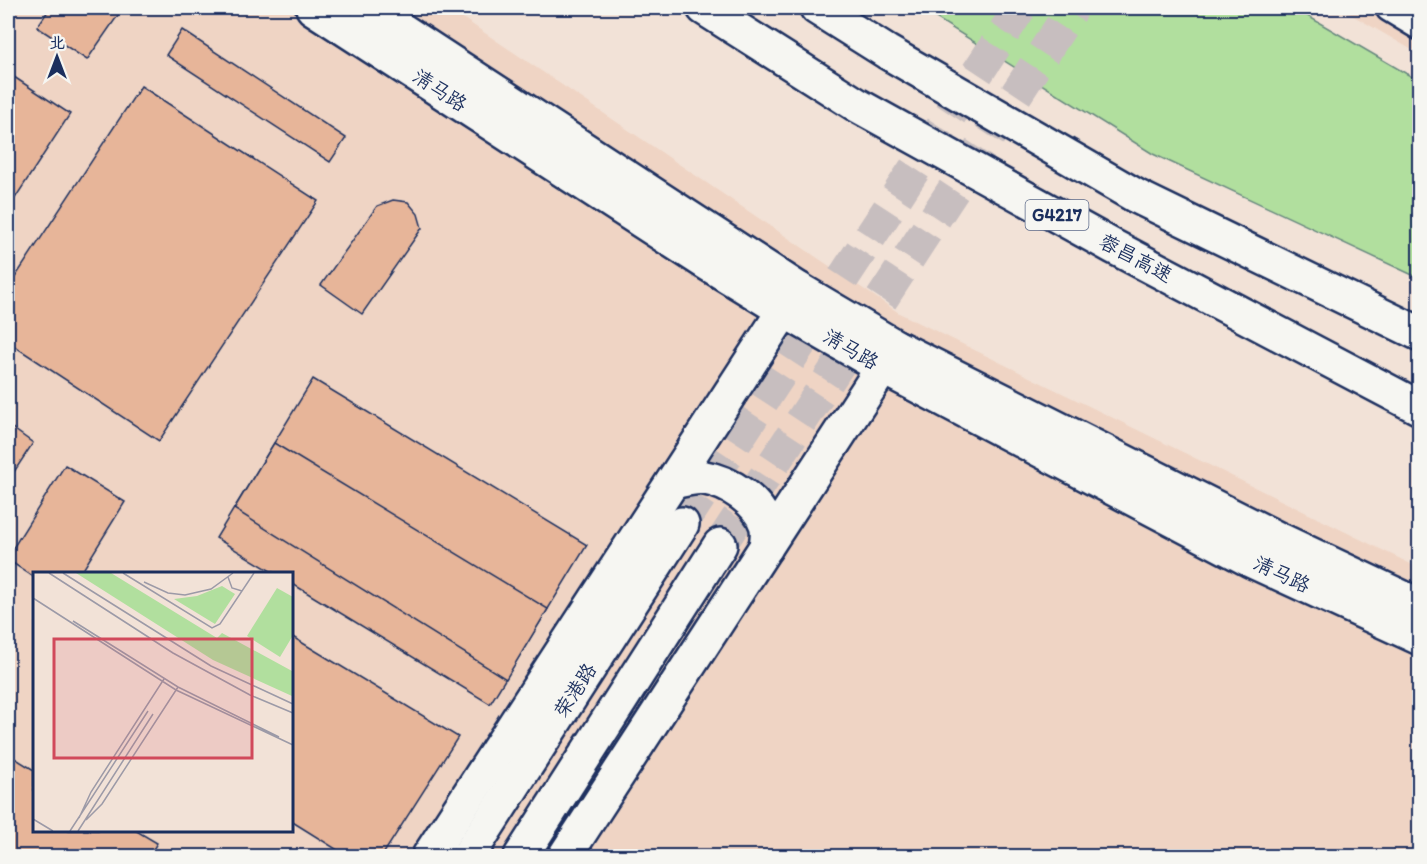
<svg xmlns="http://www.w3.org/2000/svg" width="1427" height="864" font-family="Itim,'LXGW WenKai TC',sans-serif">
  <rect width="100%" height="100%" fill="#f2e2d7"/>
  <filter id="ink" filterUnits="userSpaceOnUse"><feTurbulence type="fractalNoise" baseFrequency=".0167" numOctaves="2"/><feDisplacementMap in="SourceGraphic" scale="12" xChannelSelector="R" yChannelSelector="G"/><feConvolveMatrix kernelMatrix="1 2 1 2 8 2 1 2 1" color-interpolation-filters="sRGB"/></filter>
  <g filter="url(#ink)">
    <!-- built -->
    <g fill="#efd4c4" fill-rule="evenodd">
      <path d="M8,8H448L899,313L1419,568V856H8ZM34,573H291V830H34Z"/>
      <polygon points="1340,8 1419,8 1419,54"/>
    </g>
    <!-- green -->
    <polygon fill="#b1df9e" stroke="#66877e" stroke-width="1.5" points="920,8 1294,8 1419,81 1419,278 1153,154"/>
    <!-- building -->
    <g fill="#e7b599" stroke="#1b2f5e" stroke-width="1.5">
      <polygon points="50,8 123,8 87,60 37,27"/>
      <polygon points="182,30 346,138 330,162 166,55"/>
      <polygon points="8,73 70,114 8,209"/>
      <polygon points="141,86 318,201 159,441 8,342 8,288"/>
      <polygon points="393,200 408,202 418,214 422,228 362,314 321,285 377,206"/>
      <polygon points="313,379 587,545 490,704 291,583 291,573 274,573 216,538"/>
      <polygon points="8,425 33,443 8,481"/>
      <polygon points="274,443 548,609 506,679 234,509"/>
      <polygon points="65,465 125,502 81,573 34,573 34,577 8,560 8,556"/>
      <polygon points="291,636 458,737 382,856 347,856 291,821"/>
      <polygon points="8,754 34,770 34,830 135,830 157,843 149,856 8,856"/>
    </g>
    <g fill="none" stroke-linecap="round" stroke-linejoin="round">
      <!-- secondary-tunnel -->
      <g stroke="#c7bebf" stroke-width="33" stroke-dasharray="33 16" stroke-linecap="butt">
        <polyline points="682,524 1020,8"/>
        <polyline points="720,545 1073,8"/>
      </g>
      <defs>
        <polyline id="minor" points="1390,8 1420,26"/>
        <g id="tertiary">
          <polyline points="313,8 705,262 785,311 882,367 1250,560 1420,638"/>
          <polyline points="368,8 798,289 896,347 1278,539 1420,606"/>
        </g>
        <g id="secondary">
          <path d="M673,482C683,480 695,476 705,478C729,482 758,501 766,524C768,530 767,540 766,547"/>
          <polyline points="429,856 798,289"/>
          <polyline points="468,856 682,524"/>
          <polyline points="521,856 720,545"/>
          <polyline points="565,856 896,347"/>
        </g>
        <g id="motorway">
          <polyline points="704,8 857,105 1114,247 1420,408"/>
          <polyline points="817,8 887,52 1136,196 1420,334"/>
        </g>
      </defs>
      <!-- minor casing -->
      <use href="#minor" stroke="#1b2f5e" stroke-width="32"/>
      <!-- tertiary casing -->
      <use href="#tertiary" stroke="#1b2f5e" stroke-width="38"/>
      <!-- secondary casing -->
      <use href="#secondary" stroke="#1b2f5e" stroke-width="38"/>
      <!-- motorway casing -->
      <use href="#motorway" stroke="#1b2f5e" stroke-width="38"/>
      <!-- minor -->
      <use href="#minor" stroke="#f6f6f2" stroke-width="27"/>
      <!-- tertiary -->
      <use href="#tertiary" stroke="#f6f6f2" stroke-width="33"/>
      <!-- secondary -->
      <use href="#secondary" stroke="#f6f6f2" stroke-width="33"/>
      <!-- motorway -->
      <use href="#motorway" stroke="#f6f6f2" stroke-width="33"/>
    </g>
  </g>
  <g text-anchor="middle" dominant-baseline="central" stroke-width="4.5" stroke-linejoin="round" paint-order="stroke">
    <!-- shield labels -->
    <rect fill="#f6f6f2" stroke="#5d6b8a" stroke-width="1.5" x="1025.5" y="200" width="63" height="30" rx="4.5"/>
    <g font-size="18" font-weight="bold" fill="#1b2f5e">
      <text x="1057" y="215">G4217</text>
    </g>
    <!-- street labels -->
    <g font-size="20" fill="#1b2f5e" stroke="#f6f6f2">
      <text transform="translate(440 90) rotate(33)">清马路</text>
      <text transform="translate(1136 258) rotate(28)">蓉昌高速</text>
      <text transform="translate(851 349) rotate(30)">清马路</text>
      <text transform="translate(1282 574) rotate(25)">清马路</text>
      <text transform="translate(575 690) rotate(-57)">荣港路</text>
    </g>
  </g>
  <!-- overview -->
  <g transform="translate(33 572)">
    <rect width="260" height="260" fill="#f2e2d7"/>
    <path d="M43,1H78L184,66L189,61L259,99V124L180,88ZM189,14L202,22L182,52L141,27L164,24ZM244,16L260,25L259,65L247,85L214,64Z" fill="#b1df9e"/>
    <path fill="none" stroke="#9c9aa7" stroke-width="1.5" d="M16,1L140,81L217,123L260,141M30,1L178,94L260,132M90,1L179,56L187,52L221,1M195,5L199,16L209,19M111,10L135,21L152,23L178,17L200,1M0,26L143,118L260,173M40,49L145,115L246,165M46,246L58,220L131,107M0,247L20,259M53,248L69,232L145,115M37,259L115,139M45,259L120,142"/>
    <path fill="#d1495b" fill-opacity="0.15" stroke="#d1495b" stroke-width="3" d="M21,67H219V186H21Z"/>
    <rect width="260" height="260" fill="none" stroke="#1b2f5e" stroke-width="3"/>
  </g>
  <!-- margin -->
  <rect width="1427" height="864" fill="none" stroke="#f6f6f2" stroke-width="30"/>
  <rect x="15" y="15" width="1397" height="834" fill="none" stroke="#1b2f5e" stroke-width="2" filter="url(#ink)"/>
  <!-- north arrow -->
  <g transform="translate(57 57)" stroke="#f6f6f2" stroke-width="4.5" paint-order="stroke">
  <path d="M0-4.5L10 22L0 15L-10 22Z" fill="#1b2f5e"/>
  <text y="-9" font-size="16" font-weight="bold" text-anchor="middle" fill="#1b2f5e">北</text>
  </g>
</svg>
